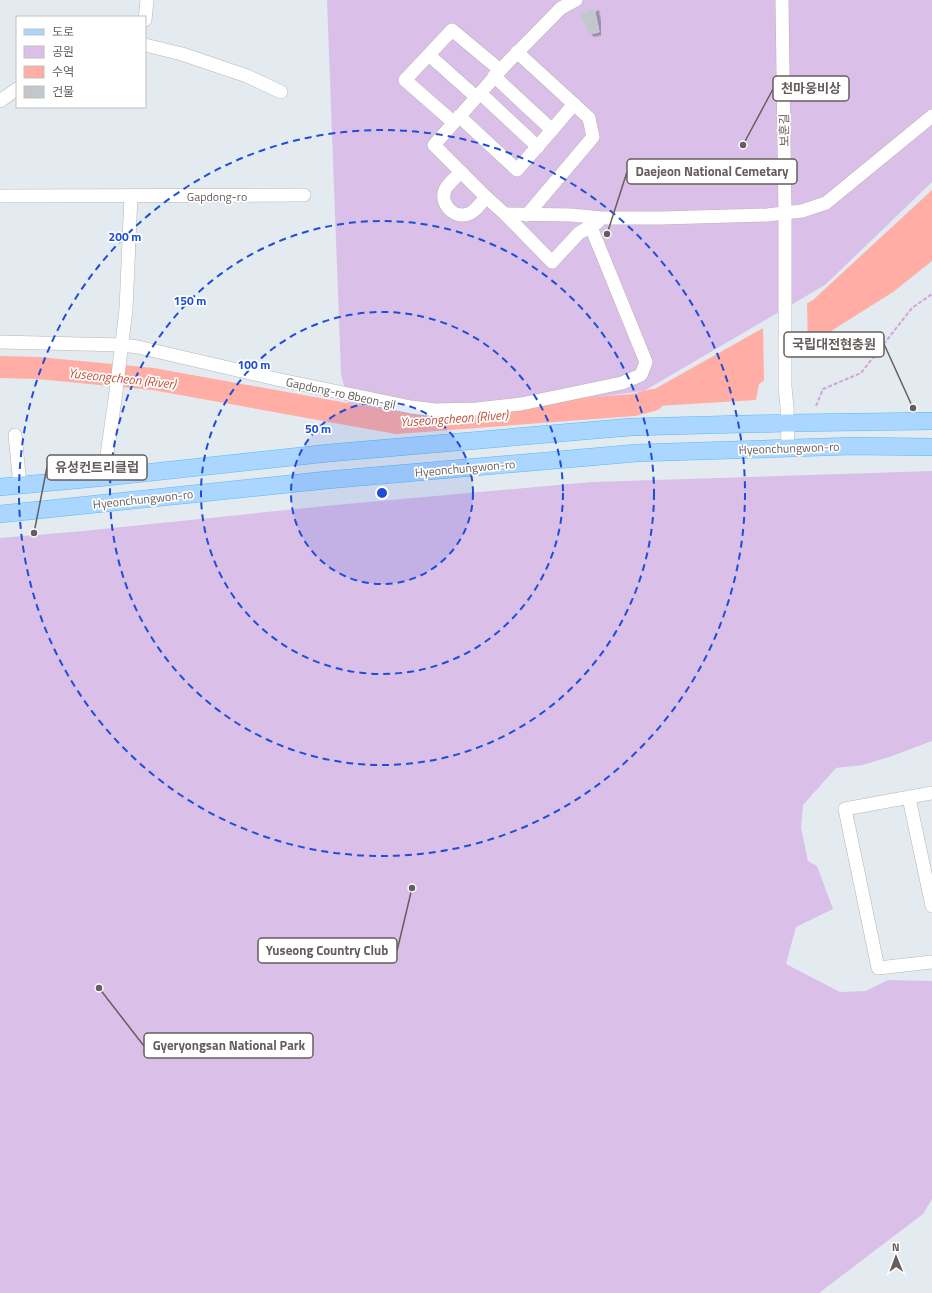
<svg xmlns="http://www.w3.org/2000/svg" width="932" height="1293" font-family="'Titillium Web','Noto Sans KR',sans-serif">
  <defs>
    <filter id="shadow"><feDropShadow dx="4.5" dy="2.5" stdDeviation="0" flood-color="#0004"/></filter>
  </defs>
  <rect width="100%" height="100%" fill="#e4ebf0"/>
  <!-- green -->
  <g fill="#dac0e9">
    <polygon points="327,0 932,0 932,182 825,285 644,391 454,415 350,411 341,374"/>
    <polygon points="932,471 932,741 892,756 863,765 836,768 803,805 801,828 808,861 817,866 833,909 796,927 786,964 840,992 866,991 888,980 932,981 932,1199 923,1214 819,1293 0,1293 0,538 83,531 335,505 591,482"/>
  </g>
  <!-- water -->
  <polygon fill="#ffada5" points="932,190 932,261 893,292 828,333 759,384 756,400 624,408 624,398 644,395 813,300"/>
  <!-- pier -->
  <polygon fill="#e4ebf0" points="807,301 808,350 764,383 763,325"/>
  <g fill="none" stroke-linecap="round" stroke-linejoin="round">
    <!-- river -->
    <polyline stroke="#ffada5" stroke-width="22" points="0,367 38,368 153,379 396,423 634,405 653,400"/>
  </g>
  <!-- building -->
  <polygon fill="#c1c7cb" stroke="#c2cfd5" filter="url(#shadow)" points="594,8 599,32 589,34 580,15"/>
  <g fill="none" stroke-linecap="round" stroke-linejoin="round">
    <defs>
      <g id="minor">
        <polyline points="576,0 561,8 506,64 434,145 486,197 505,214 571,215 602,218 662,218 767,215 802,211 826,203 932,116"/>
        <polyline points="782,0 785,214 785,387 787,407 788,448"/>
        <polyline points="145,20 147,0"/>
        <polyline points="145,45 182,54 247,76 281,92"/>
        <polyline points="517,52 589,118 593,137 527,215"/>
        <polyline points="429,55 476,97"/>
        <polyline points="494,76 552,130 574,104"/>
        <polyline points="480,93 538,147"/>
        <polyline points="0,101 17,89"/>
        <polyline points="459,116 517,170 552,130"/>
        <polyline points="453,122 405,80 452,30 500,70"/>
        <path d="M461,172C456,177 450,182 446,188C438,202 453,219 468,214C475,212 481,203 486,197"/>
        <polyline points="0,196 304,195"/>
        <polyline points="505,214 552,262 579,233 598,222"/>
        <polyline points="0,342 122,345 138,347 276,379 411,407 435,410 477,409 521,404 622,383 641,375 646,362 591,227"/>
        <polyline points="15,435 20,485"/>
        <polyline points="107,477 106,462 116,392 126,309 131,196"/>
        <polyline points="932,793 845,809 878,968 932,962"/>
        <polyline points="909,798 932,906"/>
      </g>
      <g id="major">
        <polyline points="0,487 107,477 329,453 631,427 788,423 932,421"/>
        <polyline points="0,514 327,480 637,453 853,446 932,447"/>
      </g>
    </defs>
    <!-- minor casing -->
    <use href="#minor" stroke="#bab4b2" stroke-width="14"/>
    <!-- major casing -->
    <use href="#major" stroke="#53bcfa" stroke-width="18"/>
    <!-- path -->
    <polyline stroke="#d6a2db" stroke-width="2" stroke-dasharray="4 2" stroke-linecap="butt" points="816,406 823,389 861,373 912,308 932,294"/>
    <!-- minor -->
    <use href="#minor" stroke="#fff" stroke-width="13"/>
    <!-- major -->
    <use href="#major" stroke="#aad6ff" stroke-width="17"/>
  </g>
  <!-- distance rings -->
  <circle cx="382" cy="493" r="91" fill="#1d4ed8" fill-opacity=".12"/>
  <g fill="none" stroke="#1d4ed8" stroke-width="2" stroke-dasharray="7 5">
    <circle cx="382" cy="493" r="91"/>
    <circle cx="382" cy="493" r="181"/>
    <circle cx="382" cy="493" r="272"/>
    <circle cx="382" cy="493" r="363"/>
  </g>
  <g text-anchor="middle" dominant-baseline="central" stroke-width="3.5" stroke-linejoin="round" paint-order="stroke">
    <!-- street labels -->
    <g font-size="12" fill="#665e5c" stroke="#fff">
      <text transform="translate(784 130) rotate(-91)">보훈길</text>
      <text x="217" y="196">Gapdong-ro</text>
      <text transform="translate(341 393) rotate(12)">Gapdong-ro 8beon-gil</text>
      <text transform="translate(789 448) rotate(-2)">Hyeonchungwon-ro</text>
      <text transform="translate(465 468) rotate(-5)">Hyeonchungwon-ro</text>
      <text transform="translate(143 499) rotate(-6)">Hyeonchungwon-ro</text>
    </g>
    <!-- water labels -->
    <g font-size="13" font-style="italic" fill="#c2533d" stroke="#fff">
      <text transform="translate(122 378) rotate(6)">Yuseongcheon (River)</text>
      <text transform="translate(454 418) rotate(-4)">Yuseongcheon (River)</text>
    </g>
  </g>
  <circle cx="382" cy="493" r="6" fill="#1d4ed8" stroke="#fff" stroke-width="2"/>
  <g font-size="12" text-anchor="middle" font-weight="bold" fill="#1d4ed8" stroke="#fff" stroke-width="3.5" stroke-linejoin="round" paint-order="stroke">
    <text x="125" y="241">200 m</text>
    <text x="190" y="305">150 m</text>
    <text x="254" y="369">100 m</text>
    <text x="318" y="433">50 m</text>
  </g>
  <!-- callouts -->
  <path fill="none" stroke="#665e5c" stroke-width="1.5" d="M743 145L773 89M607 234L627 172M913 408L884 344M34 533L47 467M412 888L397 951M99 988L144 1046"/>
  <g fill="#665e5c" stroke="#fff" stroke-width="1.5">
    <circle cx="743" cy="145" r="4"/>
    <circle cx="607" cy="234" r="4"/>
    <circle cx="913" cy="408" r="4"/>
    <circle cx="34" cy="533" r="4"/>
    <circle cx="412" cy="888" r="4"/>
    <circle cx="99" cy="988" r="4"/>
  </g>
  <g fill="#fff" stroke="#665e5c" stroke-width="1.5">
    <rect x="773" y="76" width="76" height="25" rx="4"/>
    <rect x="627" y="159" width="170" height="25" rx="4"/>
    <rect x="784" y="332" width="100" height="25" rx="4"/>
    <rect x="47" y="455" width="100" height="25" rx="4"/>
    <rect x="258" y="938" width="139" height="25" rx="4"/>
    <rect x="144" y="1033" width="169" height="25" rx="4"/>
  </g>
  <g font-size="13" text-anchor="middle" font-weight="bold" fill="#665e5c">
    <text x="811" y="93">천마웅비상</text>
    <text x="712" y="176">Daejeon National Cemetary</text>
    <text x="834" y="349">국립대전현충원</text>
    <text x="97" y="472">유성컨트리클럽</text>
    <text x="327" y="955">Yuseong Country Club</text>
    <text x="229" y="1050">Gyeryongsan National Park</text>
  </g>
  <!-- legend -->
  <rect x="16" y="16" width="130" height="92" fill="#ffffff" stroke="#c2bfbe"/>
  <rect x="24" y="29" width="20" height="6" fill="#aad6ff" stroke="#c2bfbe"/>
  <text x="52" y="36" font-size="12" fill="#665e5c">도로</text>
  <rect x="24" y="46" width="20" height="12" fill="#dac0e9" stroke="#c2bfbe"/>
  <text x="52" y="56" font-size="12" fill="#665e5c">공원</text>
  <rect x="24" y="66" width="20" height="12" fill="#ffada5" stroke="#c2bfbe"/>
  <text x="52" y="76" font-size="12" fill="#665e5c">수역</text>
  <rect x="24" y="86" width="20" height="12" fill="#c1c7cb" stroke="#c2bfbe"/>
  <text x="52" y="96" font-size="12" fill="#665e5c">건물</text>
  <!-- north arrow -->
  <g transform="translate(896 1257) rotate(359)" stroke="#ffffff" stroke-width="3" paint-order="stroke">
  <path d="M0-3L7 15L0 10L-7 15Z" fill="#665e5c"/>
  <text y="-6" font-size="11" font-weight="bold" text-anchor="middle" fill="#665e5c">N</text>
  </g>
</svg>
